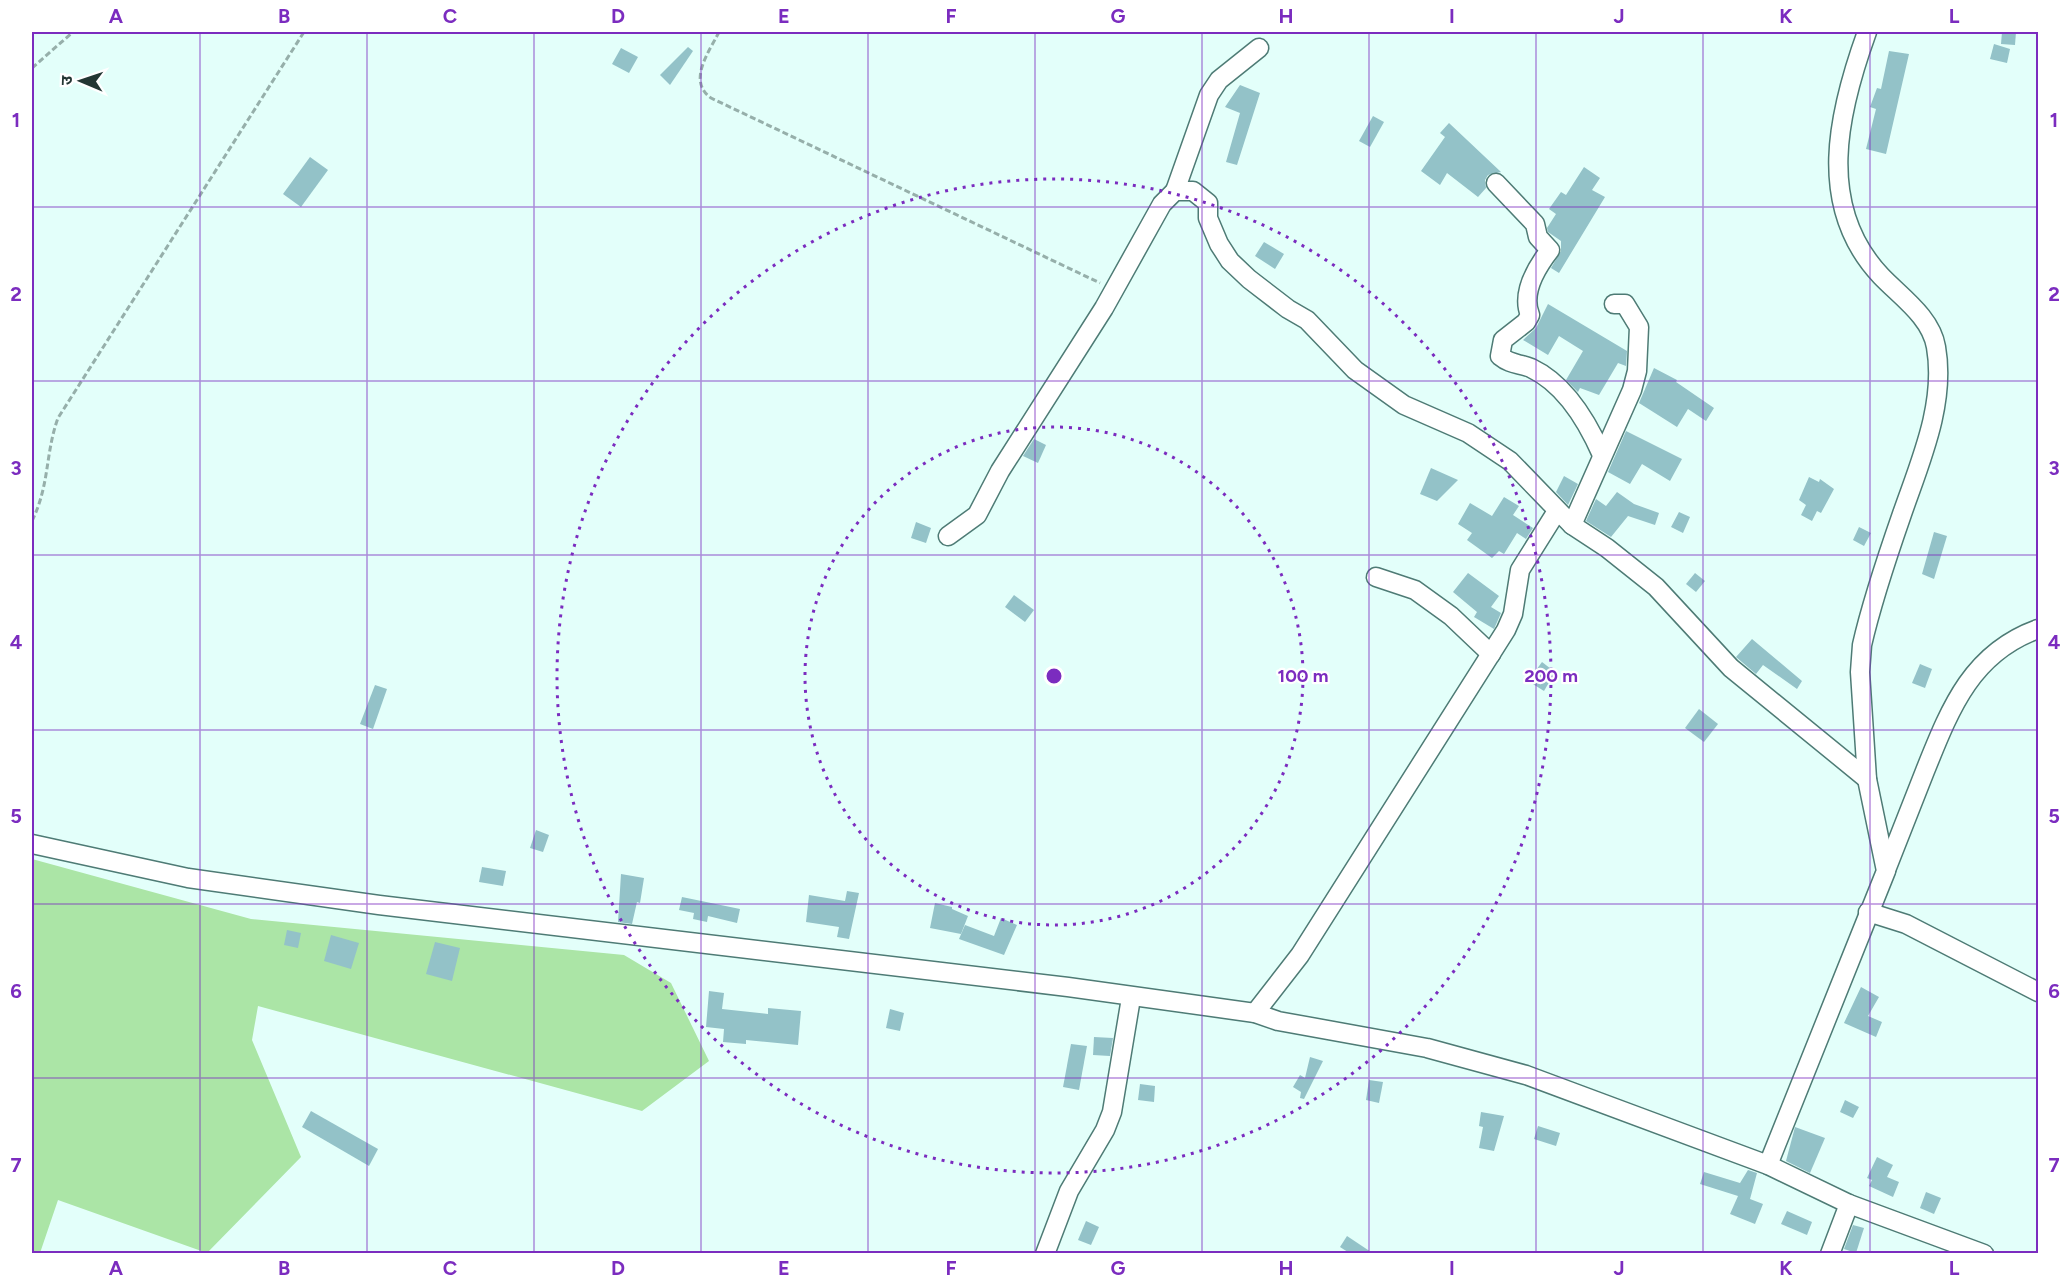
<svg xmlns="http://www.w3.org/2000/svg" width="2070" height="1285" font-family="Figtree,'Noto Sans Devanagari',sans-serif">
  <rect width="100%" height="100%" fill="#e3fffa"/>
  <!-- green -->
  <polygon fill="#abe5a6" points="32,859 251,919 624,955 671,983 709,1061 642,1111 258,1006 252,1040 301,1157 207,1253 58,1200 40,1253 32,1253"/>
  <!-- building -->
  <g fill="#93c2c8">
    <polygon points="2002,32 2016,32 2015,45 2001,44"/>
    <polygon points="1994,44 2010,49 2007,63 1990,59"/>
    <polygon points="688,47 693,51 670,85 660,75"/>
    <polygon points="621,48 638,57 629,73 612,64"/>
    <polygon points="1889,51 1909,54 1886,154 1866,149 1876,109 1870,107 1877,88 1881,89"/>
    <polygon points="1240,85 1260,93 1237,165 1226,162 1240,113 1225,107"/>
    <polygon points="1373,116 1384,122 1370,147 1359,141"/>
    <polygon points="1449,123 1501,172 1488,175 1485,180 1486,188 1478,197 1447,173 1440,185 1421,171 1445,137 1440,133"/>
    <polygon points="310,157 328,170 301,207 283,194"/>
    <polygon points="1584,167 1600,178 1592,190 1605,197 1559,273 1551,268 1561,251 1561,241 1548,232 1547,228 1556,214 1549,209 1561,192 1566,195"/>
    <polygon points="1264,242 1284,254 1275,269 1255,256"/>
    <polygon points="1548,304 1627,351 1626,366 1618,363 1599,395 1580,388 1578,392 1566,380 1583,351 1559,336 1548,355 1523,340 1536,328"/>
    <polygon points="1654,368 1677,380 1676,382 1714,408 1706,421 1688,409 1677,427 1639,403"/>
    <polygon points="1626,431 1682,459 1670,481 1642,464 1630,484 1608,472"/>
    <polygon points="1034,439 1046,445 1038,463 1023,456"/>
    <polygon points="1431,468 1458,480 1437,501 1420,494"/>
    <polygon points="1564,476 1578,484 1568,505 1556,492"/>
    <polygon points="1809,477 1819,482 1820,479 1834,489 1821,513 1817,511 1812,521 1801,515 1806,505 1799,500"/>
    <polygon points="1617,492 1634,504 1659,513 1655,525 1628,516 1611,537 1586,521 1596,499 1606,506"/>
    <polygon points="1504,497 1519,506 1513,515 1533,528 1526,539 1517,533 1504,554 1499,551 1492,558 1467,540 1472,533 1458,524 1470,503 1492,516"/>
    <polygon points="1679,512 1690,517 1683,533 1671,527"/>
    <polygon points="916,522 931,528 926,543 911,538"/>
    <polygon points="1859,527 1871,533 1864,546 1853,540"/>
    <polygon points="1934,532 1947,536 1934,579 1922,574"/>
    <polygon points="1468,573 1499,596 1491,607 1501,613 1494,629 1474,617 1477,612 1453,592"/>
    <polygon points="1695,573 1705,581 1696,592 1686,584"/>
    <polygon points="1014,595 1034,610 1025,622 1005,607"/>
    <polygon points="1752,639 1802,681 1797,689 1763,665 1756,674 1736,657"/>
    <polygon points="1542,662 1555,672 1544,691 1528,681"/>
    <polygon points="1920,664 1932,669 1925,688 1912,683"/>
    <polygon points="375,685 387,689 373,729 360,724"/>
    <polygon points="1699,709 1718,724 1704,742 1685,728"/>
    <polygon points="536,830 549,835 543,852 530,848"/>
    <polygon points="482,867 506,871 503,886 479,882"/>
    <polygon points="621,874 644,878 640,903 637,902 632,924 618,922"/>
    <polygon points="847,891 859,893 849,939 837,937 839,927 806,922 809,895 845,901"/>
    <polygon points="682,897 740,909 737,923 708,916 707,922 693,919 694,913 679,910"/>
    <polygon points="935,903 952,907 952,909 968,916 961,934 930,928"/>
    <polygon points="1001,918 1017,925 1004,955 959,939 965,925 994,936"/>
    <polygon points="287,930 301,933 298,948 284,945"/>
    <polygon points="331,935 359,943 351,969 324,961"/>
    <polygon points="435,942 460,948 452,981 426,974"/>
    <polygon points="1861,987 1879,997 1868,1016 1882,1022 1876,1037 1844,1023"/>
    <polygon points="709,991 724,993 722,1009 768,1014 768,1008 801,1011 798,1045 746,1040 746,1044 723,1042 724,1029 706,1027"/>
    <polygon points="890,1009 904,1013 900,1031 886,1028"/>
    <polygon points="1094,1037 1113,1038 1110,1056 1093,1055"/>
    <polygon points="1071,1044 1087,1046 1079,1090 1063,1087"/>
    <polygon points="1310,1057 1323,1061 1304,1099 1300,1098 1301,1092 1293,1087 1300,1075 1305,1078"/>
    <polygon points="1369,1080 1383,1082 1379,1103 1366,1100"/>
    <polygon points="1140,1084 1155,1086 1154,1102 1138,1100"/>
    <polygon points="1845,1100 1859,1107 1853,1118 1840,1112"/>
    <polygon points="311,1111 378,1149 369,1166 302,1127"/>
    <polygon points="1481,1112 1504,1116 1494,1151 1479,1148 1483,1127 1479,1126"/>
    <polygon points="1538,1126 1560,1133 1556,1146 1534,1139"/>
    <polygon points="1795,1127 1825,1138 1810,1173 1786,1161"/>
    <polygon points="1877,1157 1893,1165 1887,1177 1899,1182 1893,1197 1869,1186 1872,1180 1867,1178"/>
    <polygon points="1748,1170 1757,1173 1750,1199 1763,1204 1755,1224 1730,1214 1738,1196 1700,1184 1704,1172 1740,1183"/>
    <polygon points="1926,1192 1941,1198 1934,1214 1920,1208"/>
    <polygon points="1787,1211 1812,1222 1807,1235 1781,1224"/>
    <polygon points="1086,1221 1099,1227 1091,1245 1078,1240"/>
    <polygon points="1853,1225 1864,1228 1856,1253 1844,1249"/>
    <polygon points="1347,1236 1374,1254 1351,1254 1340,1247"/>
  </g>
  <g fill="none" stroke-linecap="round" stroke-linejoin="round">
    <defs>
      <g id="minor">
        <path d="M1496,183L1535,224L1538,237L1550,250C1536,268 1521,293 1530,315L1526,322L1503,340L1500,356C1511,365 1519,363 1531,368C1565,384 1588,423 1602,455"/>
        <polyline points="1175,191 1209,95 1219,80 1259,48"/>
        <polyline points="1572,525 1632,390 1637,371 1639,327 1625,304 1614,304"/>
        <polyline points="948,536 977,515 1000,471 1104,308 1162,204 1175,191 1193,191 1208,203 1208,218 1219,244 1230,261 1249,279 1288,309 1307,320 1355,370 1404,405 1468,433 1510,461 1572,525 1607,548 1656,587 1731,668 1867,779"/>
        <polyline points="1376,577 1415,590 1451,616 1491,654"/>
        <polyline points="32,844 188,878 379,905 1068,987 1255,1013 1278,1021 1427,1048 1526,1075 1768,1165 1849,1204 1984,1254"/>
        <path d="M1886,870C1899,837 1912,804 1925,771C1950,709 1971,653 2038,629"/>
        <polyline points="1868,912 1906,924 2038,992"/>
        <polyline points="1255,1013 1300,955 1506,630 1513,614 1520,570 1557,511"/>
        <path d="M1768,1165L1886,871L1867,779L1860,672L1862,645C1872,601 1887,557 1902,514C1920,462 1946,404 1936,347C1931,317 1901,297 1881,276C1815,206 1838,112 1867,32"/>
        <polyline points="1045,1254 1069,1191 1105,1130 1112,1112 1131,998"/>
        <polyline points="1830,1254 1849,1204"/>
      </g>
    </defs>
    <!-- minor casing -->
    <use href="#minor" stroke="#4e7b75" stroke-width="21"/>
    <!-- path -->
    <g stroke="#96afaa" stroke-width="3" stroke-dasharray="6 3" stroke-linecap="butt">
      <path d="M719,32C709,52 687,81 711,98L1100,283"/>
      <polyline points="32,68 73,32"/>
      <path d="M32,521C50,484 45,454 58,418L304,32"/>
    </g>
    <!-- minor -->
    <use href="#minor" stroke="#fff" stroke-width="18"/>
  </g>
  <!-- grid -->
  <path fill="none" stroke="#7b2cbf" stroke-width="1.5" stroke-opacity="0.55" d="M200,32V1254M367,32V1254M534,32V1254M701,32V1254M868,32V1254M1035,32V1254M1202,32V1254M1369,32V1254M1536,32V1254M1703,32V1254M1870,32V1254M32,207H2038M32,381H2038M32,555H2038M32,730H2038M32,904H2038M32,1078H2038"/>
  <!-- distance rings -->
  <g fill="none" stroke="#7b2cbf" stroke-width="3" stroke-dasharray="3 6">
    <circle cx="1054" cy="676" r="249"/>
    <circle cx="1054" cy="676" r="497"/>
  </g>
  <circle cx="1054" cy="676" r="9" fill="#7b2cbf" stroke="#fff" stroke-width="3"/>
  <g font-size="18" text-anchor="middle" font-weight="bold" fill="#7b2cbf" stroke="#fff" stroke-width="4.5" stroke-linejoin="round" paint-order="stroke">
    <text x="1303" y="682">100 m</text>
    <text x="1551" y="682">200 m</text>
  </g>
  <!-- border -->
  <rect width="2070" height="1285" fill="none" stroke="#ffffff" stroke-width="66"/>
  <!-- north arrow -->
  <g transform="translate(81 81) rotate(272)" stroke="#ffffff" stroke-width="4.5" paint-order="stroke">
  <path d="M0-4.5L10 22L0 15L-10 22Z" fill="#233633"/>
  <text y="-9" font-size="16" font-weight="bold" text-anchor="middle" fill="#233633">उ</text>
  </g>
  <rect x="33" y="33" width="2004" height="1219" fill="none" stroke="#7b2cbf" stroke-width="2"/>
  <g font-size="20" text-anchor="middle" font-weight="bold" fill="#7b2cbf">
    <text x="116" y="23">A</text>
    <text x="284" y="23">B</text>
    <text x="450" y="23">C</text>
    <text x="618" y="23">D</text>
    <text x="784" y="23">E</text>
    <text x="951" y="23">F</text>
    <text x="1118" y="23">G</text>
    <text x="1286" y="23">H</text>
    <text x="1452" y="23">I</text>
    <text x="1619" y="23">J</text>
    <text x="1786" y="23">K</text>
    <text x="1954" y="23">L</text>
    <text x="16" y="127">1</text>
    <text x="2054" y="127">1</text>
    <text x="16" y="301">2</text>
    <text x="2054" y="301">2</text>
    <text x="16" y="475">3</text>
    <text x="2054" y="475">3</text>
    <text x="16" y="649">4</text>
    <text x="2054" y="649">4</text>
    <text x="16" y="823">5</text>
    <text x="2054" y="823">5</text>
    <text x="16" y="998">6</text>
    <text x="2054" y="998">6</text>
    <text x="16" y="1172">7</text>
    <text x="2054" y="1172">7</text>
    <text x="116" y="1275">A</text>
    <text x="284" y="1275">B</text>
    <text x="450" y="1275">C</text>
    <text x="618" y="1275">D</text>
    <text x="784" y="1275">E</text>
    <text x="951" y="1275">F</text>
    <text x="1118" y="1275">G</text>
    <text x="1286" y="1275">H</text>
    <text x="1452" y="1275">I</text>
    <text x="1619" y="1275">J</text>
    <text x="1786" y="1275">K</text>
    <text x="1954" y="1275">L</text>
  </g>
</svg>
